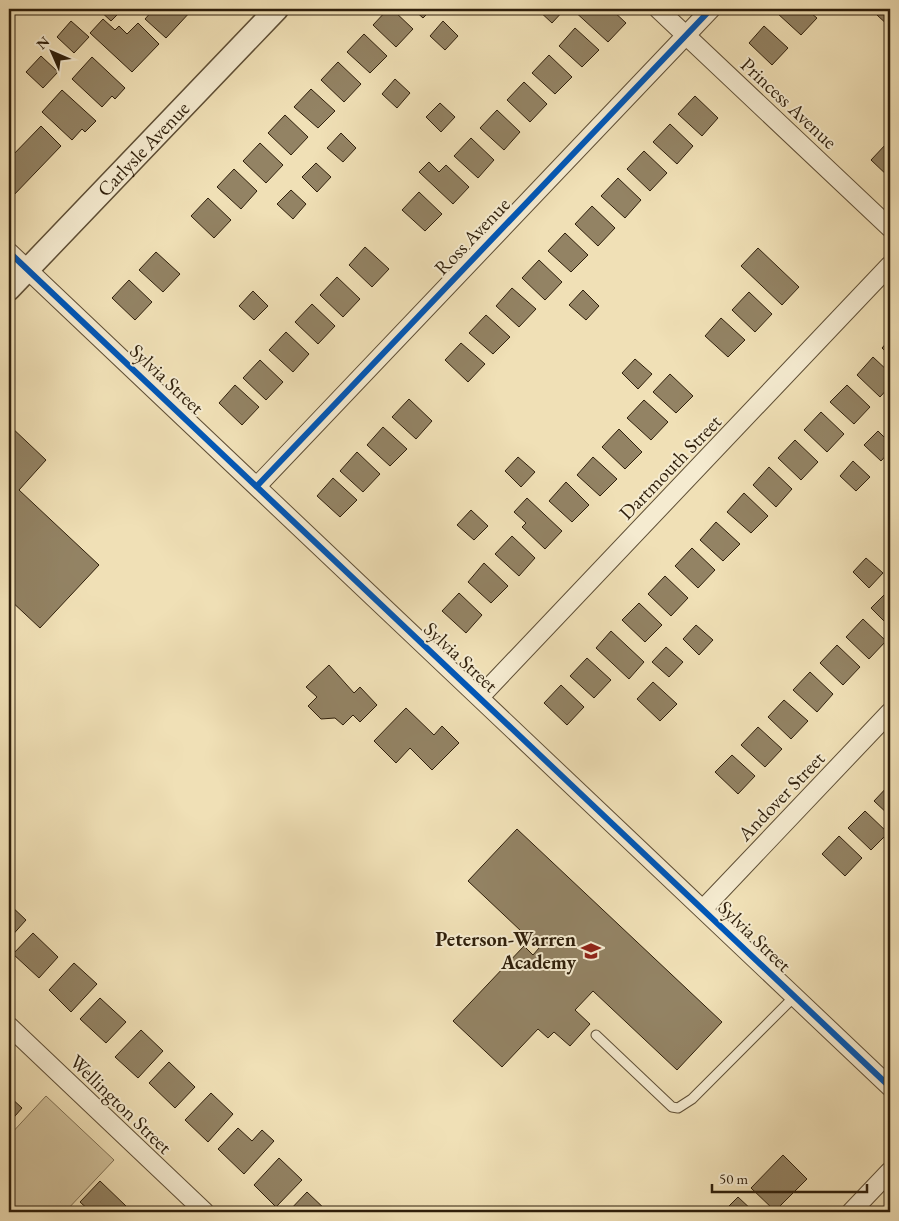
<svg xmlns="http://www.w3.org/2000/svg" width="899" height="1221" font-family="'EB Garamond',serif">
  <rect width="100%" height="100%" fill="#f0e0b6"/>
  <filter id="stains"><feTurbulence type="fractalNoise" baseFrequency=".004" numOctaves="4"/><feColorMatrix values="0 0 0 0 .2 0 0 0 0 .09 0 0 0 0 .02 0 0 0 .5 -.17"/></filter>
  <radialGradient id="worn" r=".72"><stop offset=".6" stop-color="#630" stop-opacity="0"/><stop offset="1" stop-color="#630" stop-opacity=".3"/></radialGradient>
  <!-- green -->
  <polygon fill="#cfbf99" stroke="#7f6f52" points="46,1096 114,1160 65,1212 9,1212 9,1136"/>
  <!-- building -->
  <g fill="#938364" stroke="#2f1f0b">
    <polygon points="98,9 123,9 111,21"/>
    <polygon points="154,9 191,9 192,10 166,38 145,19"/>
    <polygon points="388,9 392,9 413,29 396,47 373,25"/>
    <polygon points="413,9 432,9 423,18"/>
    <polygon points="537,9 565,9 552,23"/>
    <polygon points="572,9 611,9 626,23 608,42"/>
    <polygon points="781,9 806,9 817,18 801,35 777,13"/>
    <polygon points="883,9 890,9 890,27 877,15"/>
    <polygon points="103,19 115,30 119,26 127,34 138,23 159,44 132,72 90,33"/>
    <polygon points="71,21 89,37 74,53 57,37"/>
    <polygon points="443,21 458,36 445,50 430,36"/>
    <polygon points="764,26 788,48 772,65 749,43"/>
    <polygon points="575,28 599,50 582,67 559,46"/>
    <polygon points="364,34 387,56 370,73 347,52"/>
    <polygon points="549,55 572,77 555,94 532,73"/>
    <polygon points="41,56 58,72 43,88 26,72"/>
    <polygon points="92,57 125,88 115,99 112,96 102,107 72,79"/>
    <polygon points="338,62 361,84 344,102 321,80"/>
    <polygon points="395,79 410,93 397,108 382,94"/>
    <polygon points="524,82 547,104 530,122 507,100"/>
    <polygon points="311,89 335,111 318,128 294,107"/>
    <polygon points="62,90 96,121 85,132 82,129 72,140 42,112"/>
    <polygon points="695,96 718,118 702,136 678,114"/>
    <polygon points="440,103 455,117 441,132 426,117"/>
    <polygon points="497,110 520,132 504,150 480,128"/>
    <polygon points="285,115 308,137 291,155 268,133"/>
    <polygon points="670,124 693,146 677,164 653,142"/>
    <polygon points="41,126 61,146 11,198 9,196 9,159"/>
    <polygon points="341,133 356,148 343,162 327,148"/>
    <polygon points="471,138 494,160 478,178 454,156"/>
    <polygon points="260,143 283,165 266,183 243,161"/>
    <polygon points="887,143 890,146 890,178 871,160"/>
    <polygon points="644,151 667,173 650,191 627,169"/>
    <polygon points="429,162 439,172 446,165 469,187 453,204 419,172"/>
    <polygon points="316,163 331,177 317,192 302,177"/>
    <polygon points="234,169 257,191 241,209 217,187"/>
    <polygon points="618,178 641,200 625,218 601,196"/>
    <polygon points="291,190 306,204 293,219 277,204"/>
    <polygon points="419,192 442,214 425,231 402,210"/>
    <polygon points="208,198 231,220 214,238 191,216"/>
    <polygon points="592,206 615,228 598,246 575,224"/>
    <polygon points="565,233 588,255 571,272 548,251"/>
    <polygon points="365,247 389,269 372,287 349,265"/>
    <polygon points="758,248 799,287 782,305 741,266"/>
    <polygon points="156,252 180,274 163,292 139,270"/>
    <polygon points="539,260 562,282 545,300 522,278"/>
    <polygon points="337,277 360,299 343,317 320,295"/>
    <polygon points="129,280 152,302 135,320 112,298"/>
    <polygon points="512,288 536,309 519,327 496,306"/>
    <polygon points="583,290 599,306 586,320 569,305"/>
    <polygon points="253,291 268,306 254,320 239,306"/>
    <polygon points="749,292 772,314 755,332 732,310"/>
    <polygon points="312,304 335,326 318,344 295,322"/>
    <polygon points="486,315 510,337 493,354 469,333"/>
    <polygon points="721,318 745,340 728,357 705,336"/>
    <polygon points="286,332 309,354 293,372 269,350"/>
    <polygon points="890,339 890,356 882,348"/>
    <polygon points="461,343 485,364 468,382 445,360"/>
    <polygon points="873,357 890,373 890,386 880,397 857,375"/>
    <polygon points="635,359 652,374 638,389 622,373"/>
    <polygon points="260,360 283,382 266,400 243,378"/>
    <polygon points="670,374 693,396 676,413 653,392"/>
    <polygon points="235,385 259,407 242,425 219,403"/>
    <polygon points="847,385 870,407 854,424 830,402"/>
    <polygon points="409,399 432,421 416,439 392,417"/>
    <polygon points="644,400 668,422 651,440 627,418"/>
    <polygon points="821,412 844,434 827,452 804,430"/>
    <polygon points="9,425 46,460 19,490 99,565 40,628 9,599"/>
    <polygon points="383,427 407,449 390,466 367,445"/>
    <polygon points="619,429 642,452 625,469 602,447"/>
    <polygon points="878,431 890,443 890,451 881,461 864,445"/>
    <polygon points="795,440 818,462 801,480 778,458"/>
    <polygon points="357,452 380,474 363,492 340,471"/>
    <polygon points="518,457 535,472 521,487 505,471"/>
    <polygon points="593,457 617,479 600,496 577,475"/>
    <polygon points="853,461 870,477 856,491 840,476"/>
    <polygon points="769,467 792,489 776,507 753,485"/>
    <polygon points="333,478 357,500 340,517 317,496"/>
    <polygon points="566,482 589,505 572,522 549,501"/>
    <polygon points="744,493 768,516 751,533 727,512"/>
    <polygon points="527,498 562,531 545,549 522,527 526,523 514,512"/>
    <polygon points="471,510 488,526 474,540 457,525"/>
    <polygon points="716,522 740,544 723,561 700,540"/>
    <polygon points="512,536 535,558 519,576 495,554"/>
    <polygon points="692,548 715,570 698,588 675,566"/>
    <polygon points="866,558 883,573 869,588 853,572"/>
    <polygon points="484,563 508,586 491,603 468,582"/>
    <polygon points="665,576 688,598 671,616 648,594"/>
    <polygon points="888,591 890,593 890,627 871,608"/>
    <polygon points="459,593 482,615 466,633 442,611"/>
    <polygon points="639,603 662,625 645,642 622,620"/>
    <polygon points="863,619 886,641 869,659 846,637"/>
    <polygon points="696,625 713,640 699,655 683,639"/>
    <polygon points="611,631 644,662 629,679 596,648"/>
    <polygon points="837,645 860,667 843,685 820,663"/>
    <polygon points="666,647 683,662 669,677 652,662"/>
    <polygon points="587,658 611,680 594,698 570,676"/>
    <polygon points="329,665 354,693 360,687 377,705 360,722 353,715 343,725 335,718 321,719 308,706 317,697 306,687"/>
    <polygon points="810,672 833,694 817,712 793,690"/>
    <polygon points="653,682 677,704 660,721 637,699"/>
    <polygon points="561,685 584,707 567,725 544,703"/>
    <polygon points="784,700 808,721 791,739 768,717"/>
    <polygon points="406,708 434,735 442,726 459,743 432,770 410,748 396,763 374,741"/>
    <polygon points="758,727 782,749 765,767 741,745"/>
    <polygon points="732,755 755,776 738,794 715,772"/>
    <polygon points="890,784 890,816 874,801"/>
    <polygon points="865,811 888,833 871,850 848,828"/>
    <polygon points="517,829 722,1022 677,1070 593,991 575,1010 590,1024 570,1046 554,1032 548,1038 538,1029 502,1067 453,1021 524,946 533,955 539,948 468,881"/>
    <polygon points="839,836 862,858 845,876 822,854"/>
    <polygon points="9,904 26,920 9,939"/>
    <polygon points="33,933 58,957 39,978 13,954"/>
    <polygon points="74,963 97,984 71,1012 49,990"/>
    <polygon points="100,998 126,1022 106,1043 80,1019"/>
    <polygon points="141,1030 163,1051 138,1078 115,1057"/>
    <polygon points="169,1062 195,1087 175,1108 149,1083"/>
    <polygon points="211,1093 233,1114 208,1142 185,1120"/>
    <polygon points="9,1096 22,1108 9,1123"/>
    <polygon points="238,1128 252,1141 262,1130 274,1141 244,1174 218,1149"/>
    <polygon points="783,1155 807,1179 775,1211 751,1188"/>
    <polygon points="279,1158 302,1180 276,1207 254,1185"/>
    <polygon points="100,1181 126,1206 120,1212 91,1212 80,1202"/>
    <polygon points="307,1192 328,1212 288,1212"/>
    <polygon points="738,1197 754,1212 723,1212"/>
  </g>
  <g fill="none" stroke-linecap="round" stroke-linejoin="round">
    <defs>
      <polyline id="service" points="596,1035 672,1107 678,1108 692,1099 795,996"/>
      <g id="minor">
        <polyline points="658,9 890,228"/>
        <polyline points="9,252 890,1087"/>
        <polyline points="257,486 711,9"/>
        <polyline points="480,697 890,265"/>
        <polyline points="703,909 890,712"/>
        <polyline points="9,1026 205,1212"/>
        <polyline points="851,1212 890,1171"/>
      </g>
      <g id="tertiary">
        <path id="s1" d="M9,289L277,9"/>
      </g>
    </defs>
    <!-- service casing -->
    <use href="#service" stroke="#5f4f36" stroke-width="11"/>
    <!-- minor casing -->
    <use href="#minor" stroke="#5f4f36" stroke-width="20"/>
    <!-- tertiary casing -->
    <use href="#tertiary" stroke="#5f4f36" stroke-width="25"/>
    <!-- service -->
    <use href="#service" stroke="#f5ebd0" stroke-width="9"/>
    <!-- minor -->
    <use href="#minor" stroke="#f5ebd0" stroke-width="18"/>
    <!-- tertiary -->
    <use href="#tertiary" stroke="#f5ebd0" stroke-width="22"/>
    <defs>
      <g id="cycleway">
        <polyline points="9,252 890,1087"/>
        <polyline points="257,486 711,9"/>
      </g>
    </defs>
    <!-- cycleway casing -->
    <use href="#cycleway" stroke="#f5ebd0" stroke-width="9"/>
    <!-- cycleway -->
    <use href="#cycleway" stroke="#0057b8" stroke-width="6"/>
  </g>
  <!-- icons -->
  <defs>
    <symbol id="school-bare" viewBox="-9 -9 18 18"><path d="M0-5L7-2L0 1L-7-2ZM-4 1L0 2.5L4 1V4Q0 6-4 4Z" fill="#8f2418" stroke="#f5ebd0" stroke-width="2.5" paint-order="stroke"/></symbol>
  </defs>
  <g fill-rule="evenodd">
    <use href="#school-bare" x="577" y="937" width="28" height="28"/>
  </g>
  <g text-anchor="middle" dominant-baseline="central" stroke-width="4" stroke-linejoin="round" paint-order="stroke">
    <!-- street labels -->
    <g font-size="20" fill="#2f1f0b" stroke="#f5ebd0">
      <text transform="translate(789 103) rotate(43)">Princess Avenue</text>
      <text stroke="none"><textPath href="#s1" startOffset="194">Carlysle Avenue</textPath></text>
      <text transform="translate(472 236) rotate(-46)">Ross Avenue</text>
      <text transform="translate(167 379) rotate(43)">Sylvia Street</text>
      <text transform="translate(670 467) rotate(-46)">Dartmouth Street</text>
      <text transform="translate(461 657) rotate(43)">Sylvia Street</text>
      <text transform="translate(781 796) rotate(-46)">Andover Street</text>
      <text transform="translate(755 936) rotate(44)">Sylvia Street</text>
      <text transform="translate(121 1104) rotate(44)">Wellington Street</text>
    </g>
    <!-- poi labels -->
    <g font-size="20" font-weight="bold" fill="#2f1f0b" stroke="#f5ebd0" text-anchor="end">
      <text x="576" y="939">Peterson-Warren<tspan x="576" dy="23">Academy</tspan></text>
    </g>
  </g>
  <!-- margin -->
  <rect width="899" height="1221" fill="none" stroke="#f0e0b6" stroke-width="30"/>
  <rect x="10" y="10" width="879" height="1201" fill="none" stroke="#2f1f0b" stroke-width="2.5"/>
  <rect x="15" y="15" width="869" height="1191" fill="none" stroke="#2f1f0b"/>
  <!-- north arrow -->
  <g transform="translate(52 52) rotate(315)" stroke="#f5ebd0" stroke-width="4" paint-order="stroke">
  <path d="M0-4L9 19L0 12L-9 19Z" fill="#2f1f0b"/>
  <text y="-8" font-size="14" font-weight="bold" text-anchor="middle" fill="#2f1f0b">N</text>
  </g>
  <!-- scale -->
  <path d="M712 1184v8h155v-8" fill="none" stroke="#2f1f0b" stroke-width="2.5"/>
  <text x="719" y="1184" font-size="15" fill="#2f1f0b" stroke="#f5ebd0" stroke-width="4" paint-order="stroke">50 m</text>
  <rect width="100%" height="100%" filter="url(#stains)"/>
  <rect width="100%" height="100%" fill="url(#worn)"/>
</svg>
